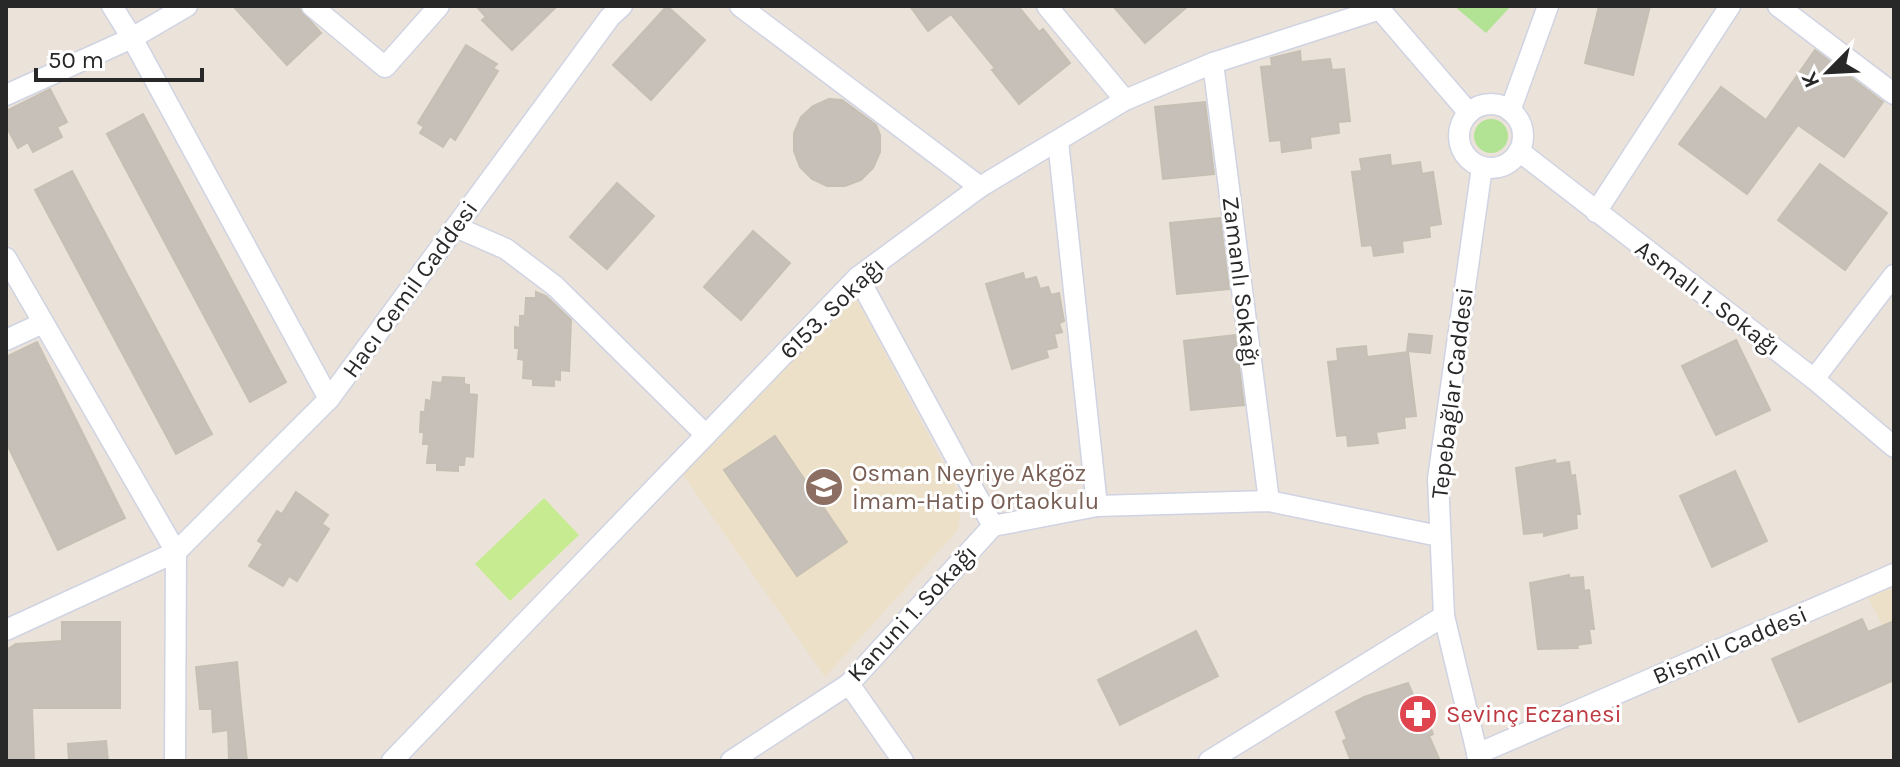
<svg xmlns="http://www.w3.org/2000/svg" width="1900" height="767" font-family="Karla,sans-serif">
  <rect width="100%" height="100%" fill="#ebe3da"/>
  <!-- education -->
  <g fill="#ede0c8">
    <polygon points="854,294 962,499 958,530 825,677 683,475"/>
    <polygon points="1894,571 1894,648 1868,597 1879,592 1874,582"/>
  </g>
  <!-- green -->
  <g fill="#b2e395">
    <polygon points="1454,6 1511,6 1486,33"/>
    <circle cx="1491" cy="136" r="17"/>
  </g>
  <!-- pitch -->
  <polygon fill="#c7eb90" points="544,498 579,535 510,601 475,564"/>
  <!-- building -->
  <g fill="#c6c0b9" stroke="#c6bfb3" stroke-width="2">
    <polygon points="233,6 297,6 321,33 287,65"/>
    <polygon points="476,6 557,6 512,50 482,20 486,17"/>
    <polygon points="667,6 705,40 651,100 613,65"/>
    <polygon points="910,6 1018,6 1039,32 1043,29 1070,63 1019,104 992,70 995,68 951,14 928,31"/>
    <polygon points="1113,6 1188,6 1145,43"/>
    <polygon points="1599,6 1650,6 1633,75 1585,63"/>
    <polygon points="466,45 497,64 493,68 498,71 455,140 450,136 443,147 420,133 424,127 418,123"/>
    <polygon points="1815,50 1883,102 1844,157 1798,125 1747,194 1679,144 1721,87 1766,120"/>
    <polygon points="1300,51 1301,62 1330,59 1332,70 1344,69 1350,121 1338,122 1339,133 1310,137 1311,148 1282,152 1281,140 1270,141 1261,67 1272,66 1271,58"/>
    <polygon points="50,89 67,122 57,127 62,137 33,152 28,142 18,148 6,126 6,111"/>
    <polygon points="829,99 842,100 876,125 880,135 880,152 873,168 861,180 845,186 827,186 812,179 800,167 794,151 794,133 801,117 813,106"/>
    <polygon points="1205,102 1214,174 1163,179 1155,107"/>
    <polygon points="143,114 286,382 250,402 107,134"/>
    <polygon points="1390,155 1391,166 1420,162 1422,174 1433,172 1441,224 1429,226 1430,237 1402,241 1403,252 1374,256 1372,245 1362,246 1352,172 1362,171 1360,159"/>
    <polygon points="1820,164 1887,213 1845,270 1778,220"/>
    <polygon points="72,171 212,434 176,454 35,190"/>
    <polygon points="617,183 654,216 607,269 570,237"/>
    <polygon points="1220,218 1229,289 1177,294 1170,223"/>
    <polygon points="753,231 790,263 741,320 704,287"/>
    <polygon points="1023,273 1025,280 1036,277 1040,289 1048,287 1051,295 1059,293 1064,321 1059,323 1062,332 1054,334 1057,347 1046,350 1048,357 1012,369 986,284"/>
    <polygon points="536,292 546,296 571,320 569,371 560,370 560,380 554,379 554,386 533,385 533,379 523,378 524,360 518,359 519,348 515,348 515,327 520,328 520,316 525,316 526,298 536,298"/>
    <polygon points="1409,334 1432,336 1430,353 1407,351"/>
    <polygon points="1235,335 1244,405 1191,410 1184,341"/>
    <polygon points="1736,340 1770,410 1716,435 1682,366"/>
    <polygon points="37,342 125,518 58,550 6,442 6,357"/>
    <polygon points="1366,346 1367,357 1408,352 1416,416 1404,417 1405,428 1376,432 1378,443 1348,446 1347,435 1337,436 1328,362 1338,361 1337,349"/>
    <polygon points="443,377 464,378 464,384 469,385 469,394 477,395 473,457 465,456 464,465 458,465 458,471 437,470 437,463 427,463 429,444 423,444 424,432 420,432 421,412 425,412 426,400 431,401 433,382 442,383"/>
    <polygon points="775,436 847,542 797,576 724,470"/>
    <polygon points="1555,460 1556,464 1569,462 1571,476 1575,475 1580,514 1576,514 1577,528 1544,536 1544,532 1524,534 1516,468"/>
    <polygon points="1735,471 1767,541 1712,567 1680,496"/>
    <polygon points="296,492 328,515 322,524 329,529 297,581 289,576 283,586 249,566 263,544 258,541 277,511 282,514"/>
    <polygon points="1569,575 1569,578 1583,577 1584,591 1589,590 1594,629 1589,629 1591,643 1577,645 1578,648 1538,649 1530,583"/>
    <polygon points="1862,619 1868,632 1894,621 1894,680 1799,722 1772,659"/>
    <polygon points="62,622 120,622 120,708 32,708 34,761 6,761 6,650 16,644 62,641"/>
    <polygon points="1196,631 1218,676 1120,725 1098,680"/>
    <polygon points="237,662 241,706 247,761 229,761 228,730 213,732 212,709 200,709 196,667"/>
    <polygon points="1408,683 1419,709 1423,708 1433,734 1429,736 1440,761 1351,761 1343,741 1347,739 1336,712 1364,697"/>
    <polygon points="106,741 108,761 69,761 68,744"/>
  </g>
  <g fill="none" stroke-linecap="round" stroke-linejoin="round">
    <defs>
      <g id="minor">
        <polyline points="112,6 132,38 329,399"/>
        <polyline points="312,6 385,67 439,6"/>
        <polyline points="740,6 980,187"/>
        <polyline points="1047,6 1125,100"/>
        <polyline points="1377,6 1469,113"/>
        <polyline points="1778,6 1894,94"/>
        <polyline points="1213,63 1269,501"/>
        <polyline points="6,95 132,38 187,6"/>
        <circle cx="1491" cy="136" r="32"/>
        <polyline points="1510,111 1548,6"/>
        <polyline points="1058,141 1097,506"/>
        <polyline points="1519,151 1814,379 1894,447"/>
        <polyline points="1596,212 1730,6"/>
        <polyline points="456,227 506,249 555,286 706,435"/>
        <polyline points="6,258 176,552"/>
        <polyline points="858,277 993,526"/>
        <polyline points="6,340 43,323"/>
        <polyline points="1814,379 1894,275"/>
        <polyline points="6,630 176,552 329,399 610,17 622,6"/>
        <polyline points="849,684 903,761"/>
        <polyline points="1477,754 1894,574"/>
        <polyline points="175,761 176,552"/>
        <polyline points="392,761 858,277 980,187 1125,100 1213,63 1380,9"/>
        <polyline points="731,761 849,684 993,526 1097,506 1269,501 1439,536"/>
        <polyline points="1209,761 1444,616"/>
        <polyline points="1479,761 1444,616 1438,479 1482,167"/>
      </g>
    </defs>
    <!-- minor casing -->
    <use href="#minor" stroke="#cfd3e2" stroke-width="23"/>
    <!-- minor -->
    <use href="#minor" stroke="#fff" stroke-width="20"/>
  </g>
  <!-- icons -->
  <defs>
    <symbol id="school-disc" viewBox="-11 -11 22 22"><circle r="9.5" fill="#8d6e63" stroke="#fff"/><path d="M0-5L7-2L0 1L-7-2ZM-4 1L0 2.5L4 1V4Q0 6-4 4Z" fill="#fff"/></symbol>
    <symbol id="pharmacy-disc" viewBox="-11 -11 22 22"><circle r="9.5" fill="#e0444e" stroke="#fff"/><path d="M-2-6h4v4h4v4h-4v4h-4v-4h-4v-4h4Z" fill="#fff"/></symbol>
  </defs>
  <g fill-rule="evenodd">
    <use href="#school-disc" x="802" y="465" width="44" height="44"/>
    <use href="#pharmacy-disc" x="1396" y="692" width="44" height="44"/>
  </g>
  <g text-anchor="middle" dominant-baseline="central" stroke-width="6" stroke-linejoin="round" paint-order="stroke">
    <!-- street labels -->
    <g font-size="24" fill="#282828" stroke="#fff">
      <text transform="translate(1241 282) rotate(83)">Zamanlı Sokağı</text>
      <text transform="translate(410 289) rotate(-54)">Hacı Cemil Caddesi</text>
      <text transform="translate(1708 298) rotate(37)">Asmalı 1. Sokağı</text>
      <text transform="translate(832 308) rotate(-44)">6153. Sokağı</text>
      <text transform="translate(1452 393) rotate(-83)">Tepebağlar Caddesi</text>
      <text transform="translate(912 613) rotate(-47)">Kanuni 1. Sokağı</text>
      <text transform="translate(1730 645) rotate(-23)">Bismil Caddesi</text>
    </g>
    <!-- education labels -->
    <g font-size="24" fill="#785e54" stroke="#fff" text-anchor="start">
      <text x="852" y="473">Osman Neyriye Akgöz<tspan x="852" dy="28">İmam-Hatip Ortaokulu</tspan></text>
    </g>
    <!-- health labels -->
    <g font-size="24" fill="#be3a42" stroke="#fff" text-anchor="start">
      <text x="1446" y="714">Sevinç Eczanesi</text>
    </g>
  </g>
  <!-- border -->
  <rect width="1900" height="767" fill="none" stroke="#282828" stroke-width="16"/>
  <!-- north arrow -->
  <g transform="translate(1828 72) rotate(246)" stroke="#ffffff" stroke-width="6" paint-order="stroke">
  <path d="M0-6L14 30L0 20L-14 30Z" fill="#282828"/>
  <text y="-12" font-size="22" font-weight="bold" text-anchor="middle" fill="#282828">K</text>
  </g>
  <!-- scale -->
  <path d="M36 68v12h166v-12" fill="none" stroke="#282828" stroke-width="4"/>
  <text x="48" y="68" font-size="24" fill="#282828" stroke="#ffffff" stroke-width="6" paint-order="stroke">50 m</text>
</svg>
